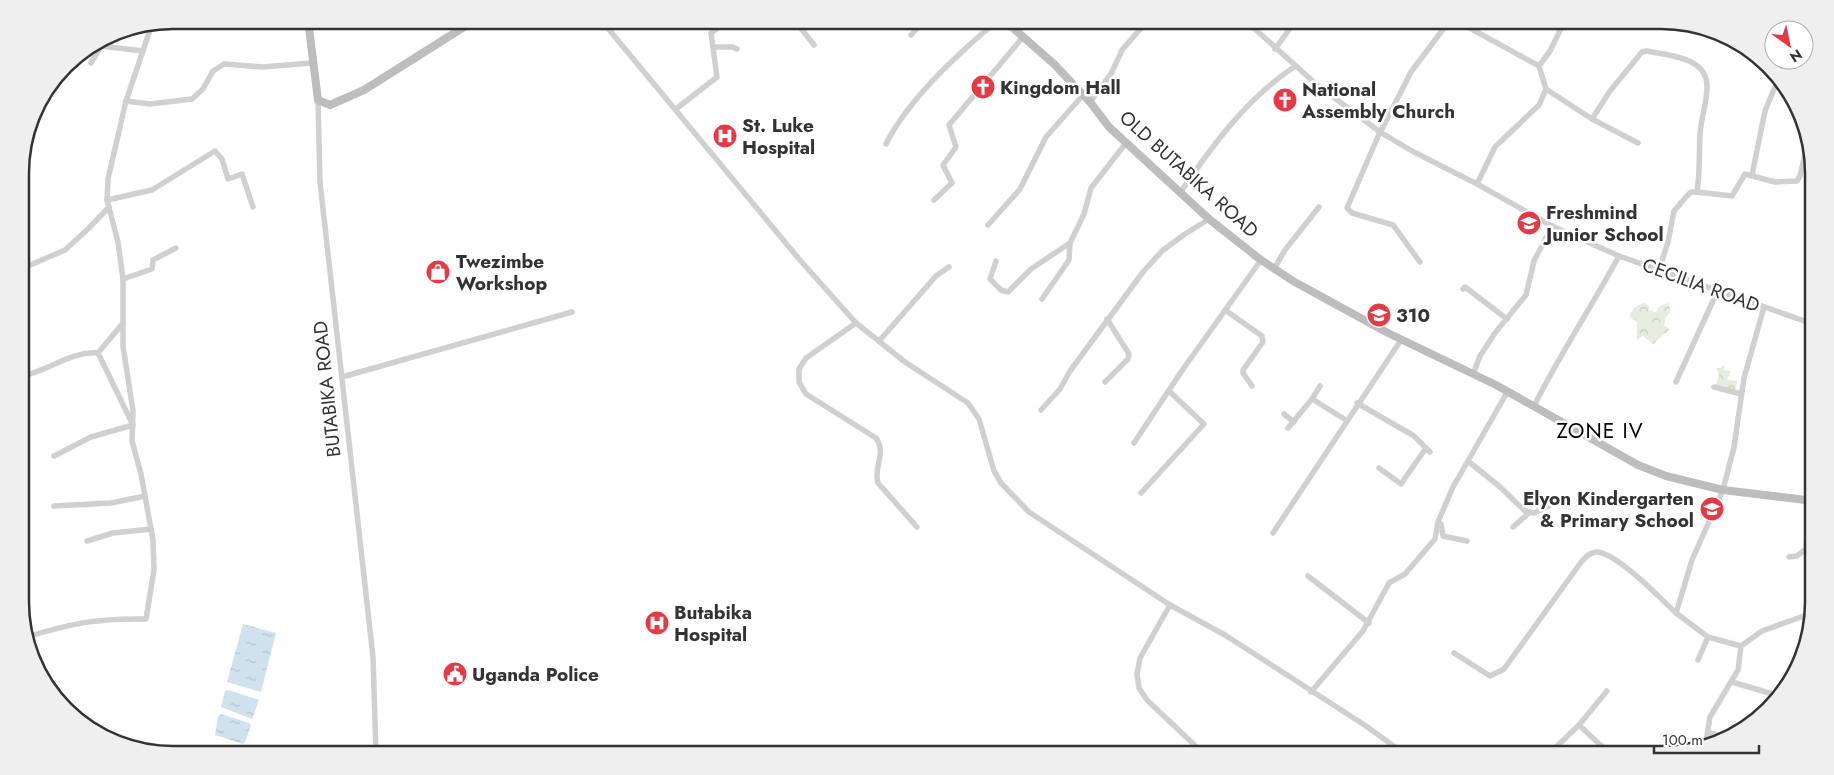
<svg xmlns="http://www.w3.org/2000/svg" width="1834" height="775" font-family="Jost,sans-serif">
  <defs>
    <pattern id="forest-crowns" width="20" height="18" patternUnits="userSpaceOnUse" patternTransform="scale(1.25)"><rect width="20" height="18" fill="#e6ecdf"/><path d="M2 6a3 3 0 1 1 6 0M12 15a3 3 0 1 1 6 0" fill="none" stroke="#c6cbc0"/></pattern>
    <pattern id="water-ripples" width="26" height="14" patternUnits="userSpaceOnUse" patternTransform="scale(1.25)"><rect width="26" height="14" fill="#cfe2ee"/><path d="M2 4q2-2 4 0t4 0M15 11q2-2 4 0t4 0" fill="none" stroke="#b2c2cd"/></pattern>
  </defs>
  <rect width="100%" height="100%" fill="#fff"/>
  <!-- forest -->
  <g fill="url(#forest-crowns)">
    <polygon points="1643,303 1650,306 1648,310 1656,312 1660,306 1668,303 1671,311 1666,317 1664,326 1670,329 1653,344 1643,336 1637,340 1637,322 1629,316 1634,308"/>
    <polygon points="1725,365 1724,370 1731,371 1727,380 1737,381 1735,391 1716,385 1719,375 1716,368 1721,368"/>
  </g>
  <!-- water -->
  <g fill="url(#water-ripples)">
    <polygon points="243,624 276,633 261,692 227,682"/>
    <polygon points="228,690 259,700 252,719 221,707 225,691"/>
    <polygon points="221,714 249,723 251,725 245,742 243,744 215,735 218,717"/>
  </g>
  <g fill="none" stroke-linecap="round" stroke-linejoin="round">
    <!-- street -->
    <g stroke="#d0d0d0" stroke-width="5.5">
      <polyline points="601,20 799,259 856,323 905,362 968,403 979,419 994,471 1001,483 1029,512 1170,605 1225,635 1366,726 1406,755"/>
      <polyline points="799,20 800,27 814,45"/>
      <polyline points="1245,20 1316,84 1380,132 1412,151 1477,184 1552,226 1619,256 1813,324"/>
      <polyline points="1455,20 1539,66"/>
      <polyline points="911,35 924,20"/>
      <polyline points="713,47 733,47 737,49"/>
      <polyline points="1275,49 1296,20"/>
      <polyline points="91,63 101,46 143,51"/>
      <path d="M1546,89L1592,119L1610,91L1642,52L1646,51C1668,55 1708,57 1707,87C1707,103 1701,118 1700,134C1699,153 1700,172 1697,192"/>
      <polyline points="318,100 320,182 373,657 376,755"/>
      <polyline points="126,101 150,104 192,99 203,89 213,71 224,64 262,67 312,63"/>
      <polyline points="1090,102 1111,74 1122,50 1148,20"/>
      <polyline points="676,109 717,77 711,33 727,20"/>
      <polyline points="1592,119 1638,143"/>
      <polyline points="1381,131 1411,72 1450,20"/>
      <polyline points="1380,132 1347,208 1352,213 1393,225 1420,262"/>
      <path d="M886,144C909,98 959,53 998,20"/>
      <polyline points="1752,175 1765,111 1779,77"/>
      <polyline points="1477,184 1495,147 1539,105 1546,89 1539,66 1550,51 1565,20"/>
      <path d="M1180,193C1212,146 1246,99 1294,67"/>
      <polyline points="107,200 152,190 215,151 222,159 228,179 242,174 253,207"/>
      <polyline points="934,200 952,183 943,165 956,147 949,125 1023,37"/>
      <polyline points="988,225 1020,189 1046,137 1083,95"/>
      <polyline points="996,261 990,279 1001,290 1008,292 1031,269 1070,243 1084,214 1091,188 1126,143"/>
      <polyline points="21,269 65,250 89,228 109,207"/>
      <polyline points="1274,269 1285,250 1319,207"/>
      <polyline points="1659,270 1668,242 1674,211 1686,197 1691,192 1697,192 1732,196 1745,174 1775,182 1797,181 1800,176 1808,140"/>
      <polyline points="123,279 152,269 153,260 176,248"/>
      <polyline points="1463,289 1465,287 1507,319"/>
      <polyline points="1042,299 1069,260 1070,243"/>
      <polyline points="1225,310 1262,336 1263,342 1243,370 1243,373 1252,386"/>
      <path d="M856,323L806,358L799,369V382L806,394L876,438C887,453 873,467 878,483L917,527"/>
      <polyline points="880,340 936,276 949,267"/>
      <polyline points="1473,374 1480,356 1495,333 1526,295 1534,261 1552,226"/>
      <path d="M21,376C48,372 69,351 98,353L123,323"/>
      <polyline points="342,377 572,312"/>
      <polyline points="1105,382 1128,359 1129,354 1107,319"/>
      <polyline points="1676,382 1717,292"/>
      <polyline points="1714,387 1741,394"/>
      <polyline points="1312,399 1320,386"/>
      <polyline points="1357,403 1414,436 1430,452"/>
      <path d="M1534,406C1560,354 1592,306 1619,256"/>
      <polyline points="1041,410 1060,389 1070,371 1143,272 1162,251 1185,234 1209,219"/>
      <polyline points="1284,414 1294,422"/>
      <polyline points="1288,428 1312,399 1346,420"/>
      <polyline points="1134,443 1181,372 1261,260"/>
      <polyline points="54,456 91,437 133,425 98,353"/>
      <polyline points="1469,462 1499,486 1525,511 1534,513 1549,506"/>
      <polyline points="1379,468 1401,484 1426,448"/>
      <polyline points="1141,493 1204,424 1169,391"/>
      <polyline points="54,506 111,503 145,496"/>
      <polyline points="1441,524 1443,536 1467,541"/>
      <polyline points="1513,527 1530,512"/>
      <polyline points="1273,533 1401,340"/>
      <polyline points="87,541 113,533 151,529"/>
      <polyline points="1789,557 1797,556 1806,549 1810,501"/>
      <polyline points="1308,576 1369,623"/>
      <polyline points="21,597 26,573"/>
      <polyline points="1170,605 1140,658 1137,674 1139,688 1147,700 1205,755"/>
      <path d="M27,637C72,623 99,618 146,619L154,570L153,540L141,474L132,441L133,411L123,346V279L118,242L107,200L108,179L126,101L152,24"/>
      <polyline points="1741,646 1708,637 1676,613 1692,560 1723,490 1734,447 1744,378 1764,307"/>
      <path d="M1454,653L1490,676L1504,669L1582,561C1586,557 1591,551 1598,552C1620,556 1659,597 1676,613"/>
      <polyline points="1698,660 1708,637"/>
      <polyline points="1732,682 1776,695"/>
      <polyline points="1311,692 1363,631 1389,583 1405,574 1435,539 1438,522 1453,487 1505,396 1509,392"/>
      <polyline points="1579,725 1610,754"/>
      <polyline points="1708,732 1727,738"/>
      <polyline points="1705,748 1710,717 1738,670 1741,646 1762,631 1812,613"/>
      <polyline points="1550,753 1579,725 1607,691"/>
      <polyline points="1594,755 1602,746"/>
    </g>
    <!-- secondary -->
    <g stroke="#bdbdbd" stroke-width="8">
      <polyline points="308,20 318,100 330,105 364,90 475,20"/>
      <polyline points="1004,20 1054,64 1090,102 1109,127 1209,219 1261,260 1293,281 1388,333 1496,385 1638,465 1666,476 1723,490 1814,501"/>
    </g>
  </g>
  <!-- icons -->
  <defs>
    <symbol id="church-disc" viewBox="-11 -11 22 22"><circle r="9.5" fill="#e63946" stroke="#fff"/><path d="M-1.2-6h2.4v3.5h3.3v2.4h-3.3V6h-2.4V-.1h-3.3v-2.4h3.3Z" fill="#fff"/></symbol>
    <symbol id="hospital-disc" viewBox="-11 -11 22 22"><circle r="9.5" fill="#e63946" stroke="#fff"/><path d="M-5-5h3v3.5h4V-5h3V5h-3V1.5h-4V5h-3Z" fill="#fff"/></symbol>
    <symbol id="school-disc" viewBox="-11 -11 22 22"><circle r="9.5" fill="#e63946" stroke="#fff"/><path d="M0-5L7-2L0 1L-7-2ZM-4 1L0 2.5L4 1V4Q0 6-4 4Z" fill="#fff"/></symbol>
    <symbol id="shop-disc" viewBox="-11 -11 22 22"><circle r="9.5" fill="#e63946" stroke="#fff"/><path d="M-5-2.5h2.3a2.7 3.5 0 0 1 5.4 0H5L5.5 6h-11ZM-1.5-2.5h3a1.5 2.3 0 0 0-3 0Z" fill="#fff"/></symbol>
    <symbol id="civic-disc" viewBox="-11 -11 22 22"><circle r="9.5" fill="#e63946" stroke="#fff"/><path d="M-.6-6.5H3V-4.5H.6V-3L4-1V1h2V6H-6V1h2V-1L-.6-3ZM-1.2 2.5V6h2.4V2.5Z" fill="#fff"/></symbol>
  </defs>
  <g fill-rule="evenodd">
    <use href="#church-disc" x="969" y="73" width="28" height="28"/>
    <use href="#church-disc" x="1271" y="86" width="28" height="28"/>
    <use href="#hospital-disc" x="711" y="122" width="28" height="28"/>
    <use href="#school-disc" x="1515" y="209" width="28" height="28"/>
    <use href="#shop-disc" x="424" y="258" width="28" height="28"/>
    <use href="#school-disc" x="1365" y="301" width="28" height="28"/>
    <use href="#school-disc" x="1698" y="495" width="28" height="28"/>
    <use href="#hospital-disc" x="643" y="609" width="28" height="28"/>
    <use href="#civic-disc" x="441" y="660" width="28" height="28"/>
  </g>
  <g text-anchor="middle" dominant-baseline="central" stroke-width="5" stroke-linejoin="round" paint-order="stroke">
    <!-- poi labels -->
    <g font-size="19" font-weight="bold" fill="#333" stroke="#fff" text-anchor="start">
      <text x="1000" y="87">Kingdom Hall</text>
      <text x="1302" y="89">National<tspan x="1302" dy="22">Assembly Church</tspan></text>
      <text x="742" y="125">St. Luke<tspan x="742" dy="22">Hospital</tspan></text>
      <text x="1546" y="212">Freshmind<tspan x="1546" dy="22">Junior School</tspan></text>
      <text x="456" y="261">Twezimbe<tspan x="456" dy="22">Workshop</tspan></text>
      <text x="1396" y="315">310</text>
      <text x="1694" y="498" text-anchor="end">Elyon Kindergarten<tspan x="1694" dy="22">&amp; Primary School</tspan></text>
      <text x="674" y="612">Butabika<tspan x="674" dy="22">Hospital</tspan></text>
      <text x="472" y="674">Uganda Police</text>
    </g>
    <!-- street labels -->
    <g font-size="19" fill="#333" stroke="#fff">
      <text transform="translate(1189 174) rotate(42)">OLD BUTABIKA ROAD</text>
      <text transform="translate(1701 285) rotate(20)">CECILIA ROAD</text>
      <text transform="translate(327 389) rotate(-96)">BUTABIKA ROAD</text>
    </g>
    <!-- quarter labels -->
    <g font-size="21" letter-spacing="1" fill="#000" stroke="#fff">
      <text x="1600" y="431">ZONE IV</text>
    </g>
  </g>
  <!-- crop -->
  <path d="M0 0H1834V775H0ZM173 29H1661A144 144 0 0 1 1805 173V602A144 144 0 0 1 1661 746H173A144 144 0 0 1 29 602V173A144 144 0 0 1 173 29Z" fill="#efefef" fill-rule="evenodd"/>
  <path fill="none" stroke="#333" stroke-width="2.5" d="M173 29H1661A144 144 0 0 1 1805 173V602A144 144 0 0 1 1661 746H173A144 144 0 0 1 29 602V173A144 144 0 0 1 173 29Z"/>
  <!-- north arrow -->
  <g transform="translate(1789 45) rotate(147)"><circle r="24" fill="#ffffff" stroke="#adadad"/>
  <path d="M0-4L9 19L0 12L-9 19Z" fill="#e63946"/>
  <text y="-8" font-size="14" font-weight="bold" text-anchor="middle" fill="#333333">N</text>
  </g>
  <!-- scale -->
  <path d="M1654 745v8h105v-8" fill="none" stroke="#333333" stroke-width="2.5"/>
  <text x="1662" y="745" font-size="15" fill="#333333" stroke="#ffffff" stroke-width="4" paint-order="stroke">100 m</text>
</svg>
